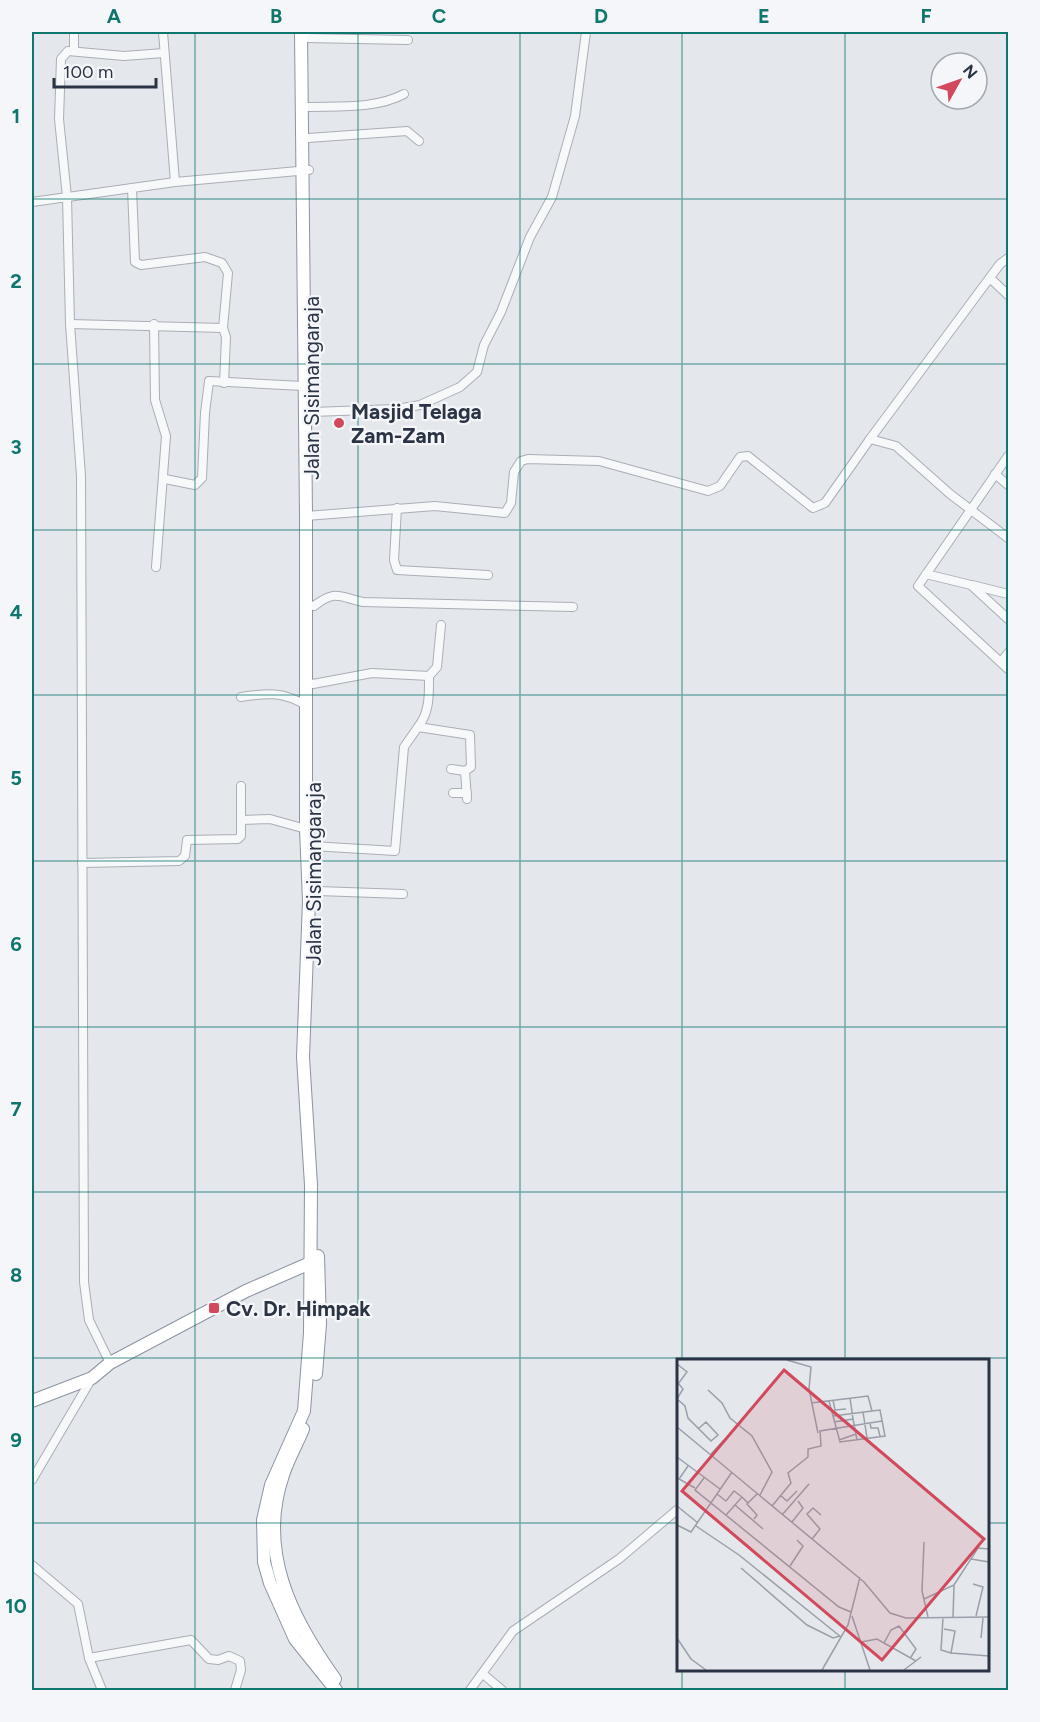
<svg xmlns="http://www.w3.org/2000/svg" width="1040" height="1722" font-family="Figtree,sans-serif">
  <rect width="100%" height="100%" fill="#e4e7ec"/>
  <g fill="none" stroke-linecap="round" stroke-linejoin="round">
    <defs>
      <g id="minor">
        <polyline points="163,32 175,182"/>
        <polyline points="306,38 408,40"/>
        <polyline points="74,51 74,32"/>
        <path d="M307,107C339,106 376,109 404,94"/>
        <polyline points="308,138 407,131 419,141"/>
        <polyline points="132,188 135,262 141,265 205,257 222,263 228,273 223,328"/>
        <polyline points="32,202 175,182 309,170"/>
        <polyline points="991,279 1008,295"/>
        <polyline points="70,324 223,328 226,337 224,383"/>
        <polyline points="154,324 155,400 166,436 156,567"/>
        <polyline points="311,412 397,409 420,405 460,387 477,372 484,345 501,312 530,237 552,197 575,116 586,32"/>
        <polyline points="870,439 1000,264 1008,258"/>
        <polyline points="1008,456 918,586 1008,669"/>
        <polyline points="995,474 1008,485"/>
        <polyline points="165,479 195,485 202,478 205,413 209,381 303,386"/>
        <polyline points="397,508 394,560 397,570 488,575"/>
        <polyline points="306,516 435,506 505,513 511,503 514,472 521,461 528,459 599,461 708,491 720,486 740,457 748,456 813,508 825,503 870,439 896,446 950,494 1008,538"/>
        <polyline points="926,574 971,585 1008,619"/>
        <polyline points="972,585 1008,594"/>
        <path d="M306,605L314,606C336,589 339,597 363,602L573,607"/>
        <polyline points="1001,662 1008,653"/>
        <polyline points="307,682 313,684 372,673 429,676 437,667 441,625"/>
        <path d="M241,697C267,693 283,691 307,706"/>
        <path d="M418,727C430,712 429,694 429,676"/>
        <polyline points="451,769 465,771"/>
        <polyline points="453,793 467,793"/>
        <polyline points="241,820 270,819 306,829"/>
        <polyline points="313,856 312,846 395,851 404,747 418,727 470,735 471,767 465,771 467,799"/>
        <polyline points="82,863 179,861 185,856 187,840 238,839 241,836 241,786"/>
        <polyline points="309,901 314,901 318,891 403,894"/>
        <polyline points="110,1363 89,1320 84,1282 81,476 70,324 67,197 59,119 61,59 68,51 124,56 164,53"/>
        <polyline points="32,1480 92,1378"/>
        <polyline points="32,1565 78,1604 89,1658 102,1690"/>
        <polyline points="89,1658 191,1640 209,1659 218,1660 229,1656 240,1661 241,1670 235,1690"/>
        <polyline points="483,1674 502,1690"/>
        <polyline points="470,1690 513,1631 619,1559 678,1509"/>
      </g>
      <g id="highway">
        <polyline points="301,32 306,516 306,829 309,901 303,1057 311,1185 310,1333 304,1411 271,1485 263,1520 264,1562 270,1583 295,1639 336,1690"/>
        <polyline points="316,1374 320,1324 318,1256"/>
        <polyline points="32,1401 92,1378 110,1363 246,1291 317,1260"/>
        <path d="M303,1429C297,1444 288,1459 283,1475C257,1551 291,1618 335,1679"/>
      </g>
    </defs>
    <!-- minor casing -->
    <use href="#minor" stroke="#a9aeb7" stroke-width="10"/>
    <!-- highway casing -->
    <use href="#highway" stroke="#8b94a3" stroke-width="14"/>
    <!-- minor -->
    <use href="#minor" stroke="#f7f8fa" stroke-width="8"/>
    <!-- highway -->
    <use href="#highway" stroke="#fff" stroke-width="12"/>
  </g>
  <!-- grid -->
  <path fill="none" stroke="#0f766e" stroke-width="1.5" stroke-opacity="0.55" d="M195,32V1690M358,32V1690M520,32V1690M682,32V1360M845,32V1360M32,199H1008M32,364H1008M32,530H1008M32,695H1008M32,861H1008M32,1027H1008M32,1192H1008M32,1358H1008M32,1523H678M988,1523H1008M682,1670V1690M845,1670V1690"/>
  <!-- markers -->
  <g fill="#d1495b" stroke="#f4f6f9" stroke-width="2">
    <circle cx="339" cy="423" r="6"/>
    <rect x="208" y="1302" width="12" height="12" rx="3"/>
  </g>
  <g text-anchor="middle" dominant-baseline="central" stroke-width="4.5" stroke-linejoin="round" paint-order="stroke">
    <!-- street labels -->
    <g font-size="21" fill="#2b3445" stroke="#f4f6f9">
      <text transform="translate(311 388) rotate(-90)">Jalan Sisimangaraja</text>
      <text transform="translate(313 874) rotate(-90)">Jalan Sisimangaraja</text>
    </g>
    <!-- poi labels -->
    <g font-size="21" font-weight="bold" fill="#2b3445" stroke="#f4f6f9" text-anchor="start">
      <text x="351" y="411">Masjid Telaga<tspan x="351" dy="24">Zam-Zam</tspan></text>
      <text x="226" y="1308">Cv. Dr. Himpak</text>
    </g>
  </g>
  <!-- overview -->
  <g transform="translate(677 1359)">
    <rect width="312" height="312" fill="#e4e7ec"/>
    <path fill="none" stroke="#9a9fa9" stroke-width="1.5" d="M110,1L134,8L132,30L141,74M0,5L10,13L1,25M31,31L45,44L53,59L75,77L95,113L83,136M0,40L8,47L11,59L34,82L41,76L29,63L21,70M0,40L6,30L1,24M156,41L158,51L169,50M134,44L167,40L191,37L195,52L203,51L208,77L163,83L152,42M186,53L190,79M156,57L195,52M176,60L180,81M157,63L176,60L173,39M193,64L194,69H201L203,77M0,68L187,223L213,254L229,259L312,258M162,81L179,75M34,95L47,81M0,98L43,130M11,107L2,120L18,129M27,119L18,131L162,248L174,253M40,135L49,142L57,132L65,138M103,136L110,142L120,132M58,146L86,170M0,147L21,164M95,147L114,124L111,114L131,98V90L144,87L143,72L205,62M49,156L65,138L71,144M105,156L132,125M77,160L80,156L70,145L80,135M115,163L126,149L121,142M0,166L14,173L55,113M19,167L62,196L164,278M135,180L143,170L130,155L136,149L144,156M247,183L245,232L251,258M294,200L312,203M113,207L126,187L120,181M64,209L130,266L156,279L163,277M296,225L306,228L299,257M247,240L277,226L301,189L312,190M175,257L193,311M276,258L277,226M266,259L264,291L274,294L278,272L267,270M0,279L14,300L29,311M304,279L306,259M184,283L200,280L239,302M207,284L214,271L222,267L239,290L234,298M274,294L312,297M145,311L171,266L183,218M227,311L244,298"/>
    <path fill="#d1495b" fill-opacity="0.15" stroke="#d1495b" stroke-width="3" d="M107,11L307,180L205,301L5,132Z"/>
    <rect width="312" height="312" fill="none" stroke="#2b3445" stroke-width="3"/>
  </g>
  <!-- border -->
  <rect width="1040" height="1722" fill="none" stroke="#f4f6f9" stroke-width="66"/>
  <!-- north arrow -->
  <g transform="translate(959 81) rotate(50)"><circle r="28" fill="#f4f6f9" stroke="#a4a8b1" stroke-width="1.5"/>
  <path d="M0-4.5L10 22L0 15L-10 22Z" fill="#d1495b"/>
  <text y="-9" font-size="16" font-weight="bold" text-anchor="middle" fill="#2b3445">N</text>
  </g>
  <!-- scale -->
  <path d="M54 78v9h102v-9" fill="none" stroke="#2b3445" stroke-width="3"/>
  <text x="63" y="78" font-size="18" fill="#2b3445" stroke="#f4f6f9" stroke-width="4.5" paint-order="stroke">100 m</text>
  <rect x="33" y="33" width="974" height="1656" fill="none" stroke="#0f766e" stroke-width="2"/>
  <g font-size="20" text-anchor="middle" font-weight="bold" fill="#0f766e">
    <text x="114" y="23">A</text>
    <text x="276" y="23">B</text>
    <text x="439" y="23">C</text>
    <text x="601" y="23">D</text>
    <text x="764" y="23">E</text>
    <text x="926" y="23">F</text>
    <text x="16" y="123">1</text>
    <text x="16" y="288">2</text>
    <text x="16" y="454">3</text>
    <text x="16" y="619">4</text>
    <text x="16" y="785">5</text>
    <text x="16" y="951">6</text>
    <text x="16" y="1116">7</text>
    <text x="16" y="1282">8</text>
    <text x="16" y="1447">9</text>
    <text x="16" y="1613">10</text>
  </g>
</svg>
